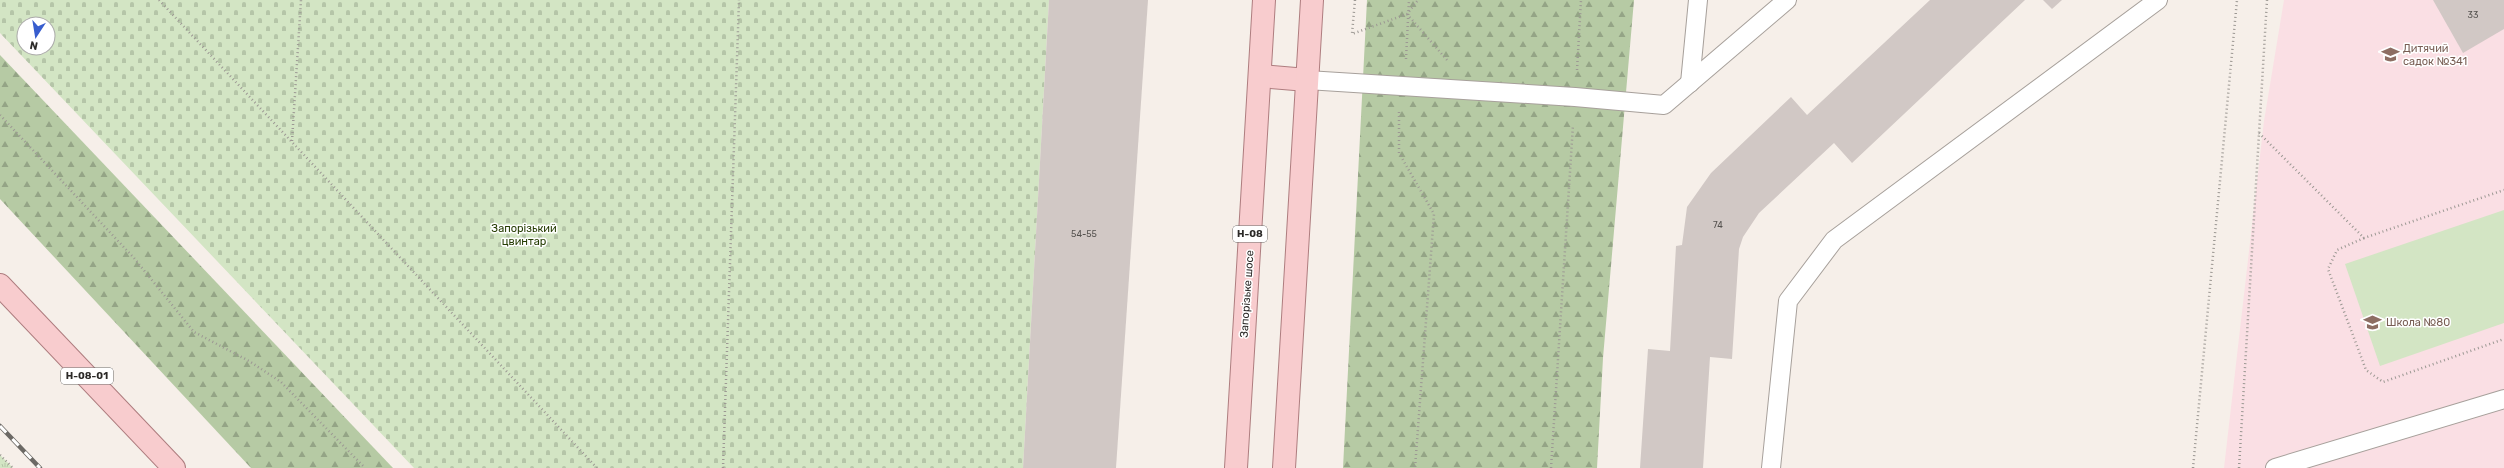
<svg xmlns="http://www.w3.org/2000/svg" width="2504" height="468" font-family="Rubik,sans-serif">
  <defs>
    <pattern id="grass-tufts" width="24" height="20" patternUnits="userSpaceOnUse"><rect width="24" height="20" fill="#d3e5c4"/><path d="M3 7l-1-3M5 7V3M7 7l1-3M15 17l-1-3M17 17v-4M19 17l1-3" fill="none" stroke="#b5c5a8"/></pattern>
    <pattern id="forest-firs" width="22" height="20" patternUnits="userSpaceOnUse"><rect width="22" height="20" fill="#b6caa4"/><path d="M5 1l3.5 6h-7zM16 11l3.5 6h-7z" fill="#94a486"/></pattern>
    <pattern id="cemetery-stones" width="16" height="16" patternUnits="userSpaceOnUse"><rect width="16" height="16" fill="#d3e5c4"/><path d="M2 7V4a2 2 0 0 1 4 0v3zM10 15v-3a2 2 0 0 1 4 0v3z" fill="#b5c5a8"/></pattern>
  </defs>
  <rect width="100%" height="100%" fill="#f6efe9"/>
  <!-- education -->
  <polygon fill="#fadfe4" points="2284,0 2504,0 2504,468 2224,468 2264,121"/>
  <!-- grass -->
  <polygon fill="url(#grass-tufts)" points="0,455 13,468 0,468"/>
  <!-- forest -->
  <g fill="url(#forest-firs)">
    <polygon points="1367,0 1634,0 1603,358 1597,468 1343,468"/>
    <polygon points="0,55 393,468 251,468 0,199"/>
  </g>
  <!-- cemetery -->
  <path fill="url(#cemetery-stones)" fill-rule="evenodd" d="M0,0H1049L1023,468H414L0,33ZM24,24H48V48H24Z"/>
  <!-- pitch -->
  <polygon fill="#d3e5c4" points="2504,210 2504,323 2380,366 2345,264"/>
  <!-- building -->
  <g fill="#d1c8c5">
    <polygon points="1049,0 1148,0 1116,468 1023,468"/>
    <polygon points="1930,0 2025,0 1852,163 1834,143 1759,213 1743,237 1739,249 1732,359 1710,357 1703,468 1640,468 1648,349 1670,351 1676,246 1682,245 1687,207 1711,173 1791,97 1807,115"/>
    <polygon points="2043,0 2062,0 2052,9"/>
    <polygon points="2433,0 2504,0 2504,29 2463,53"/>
  </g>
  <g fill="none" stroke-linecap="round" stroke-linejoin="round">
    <defs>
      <g id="service">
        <polyline points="1307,80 1575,97 1664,105 1787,0"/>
        <polyline points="1690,83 1698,0"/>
        <polyline points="1771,468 1788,301 1834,240 2158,0"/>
        <polyline points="2275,468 2504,399"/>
      </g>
      <g id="primary">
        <polyline points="1260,76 1307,80"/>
        <polyline points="0,285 174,468"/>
        <polyline points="1236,468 1264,0"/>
        <polyline points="1284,468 1312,0"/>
      </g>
    </defs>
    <!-- service casing -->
    <use href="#service" stroke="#a7a09b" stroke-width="20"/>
    <!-- primary casing -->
    <use href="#primary" stroke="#ae7d7f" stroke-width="24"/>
    <!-- path -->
    <g stroke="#9c9893" stroke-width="2.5" stroke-dasharray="1 3" stroke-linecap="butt">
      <polyline points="159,0 597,468"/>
      <polyline points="1355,0 1352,34 1407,14 1418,0"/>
      <polyline points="1407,14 1447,60"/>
      <polyline points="1406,59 1409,0"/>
      <polyline points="1577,70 1581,0"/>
      <polyline points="1399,112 1399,153 1434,214 1415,468"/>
      <polyline points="0,115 134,258 194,332 249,361 281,382 365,468"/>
      <polyline points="2259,133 2364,238 2504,190"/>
      <polyline points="292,141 301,0"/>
      <polyline points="2364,238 2337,250 2328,269 2366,370 2383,382 2504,339"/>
      <polyline points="0,455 13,468"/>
      <polyline points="723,468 739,0"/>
      <polyline points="1551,468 1573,125"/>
      <polyline points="2193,468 2237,0"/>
      <polyline points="2239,468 2267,0"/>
    </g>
    <!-- service -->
    <use href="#service" stroke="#fff" stroke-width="18"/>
    <!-- primary -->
    <use href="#primary" stroke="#f8ccce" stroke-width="22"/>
    <defs>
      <polyline id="rail" points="0,426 40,468"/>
    </defs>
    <!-- rail casing -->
    <use href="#rail" stroke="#6c6965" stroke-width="4.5"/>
    <!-- rail -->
    <use href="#rail" stroke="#fff" stroke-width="3" stroke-dasharray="9" stroke-linecap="butt"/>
  </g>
  <!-- icons -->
  <defs>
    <symbol id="school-bare" viewBox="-9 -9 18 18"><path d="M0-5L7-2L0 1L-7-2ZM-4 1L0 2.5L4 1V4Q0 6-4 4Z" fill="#8d6e63" stroke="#fff" stroke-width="2.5" paint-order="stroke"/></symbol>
  </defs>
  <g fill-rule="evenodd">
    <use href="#school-bare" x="2378" y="42" width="25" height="25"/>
    <use href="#school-bare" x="2360" y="310" width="25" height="25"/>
  </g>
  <g text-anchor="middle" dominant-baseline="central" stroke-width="3" stroke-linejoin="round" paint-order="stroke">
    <!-- number labels -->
    <g font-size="9" fill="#55524f">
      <text x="2473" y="15">33</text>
      <text x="1718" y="225">74</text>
      <text x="1084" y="234">54-55</text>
    </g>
    <!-- shield labels -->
    <g fill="#fff" stroke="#6b6a68" stroke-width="1">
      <rect x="1233" y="226" width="34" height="16" rx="3"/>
      <rect x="61" y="368" width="52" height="16" rx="3"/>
    </g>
    <g font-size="10" font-weight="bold" fill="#2c2a28">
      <text x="1250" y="234">Н-08</text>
      <text x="87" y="376">Н-08-01</text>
    </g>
    <!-- education labels -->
    <g font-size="11" fill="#785e54" stroke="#fff" text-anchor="start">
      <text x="2403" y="48">Дитячий<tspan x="2403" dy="13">садок №341</tspan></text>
      <text x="2386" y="322">Школа №80</text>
    </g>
    <!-- park labels -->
    <g font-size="11" fill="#253c02" stroke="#fff">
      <text x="524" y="228">Запорізький<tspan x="524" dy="13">цвинтар</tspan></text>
    </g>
    <!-- street labels -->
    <g font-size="11" fill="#2c2a28" stroke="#fff">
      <text transform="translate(1247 294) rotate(-86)">Запорізьке шосе</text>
    </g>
  </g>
  <!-- north arrow -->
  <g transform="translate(36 36) rotate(192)"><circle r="19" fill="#ffffff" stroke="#abaaa9"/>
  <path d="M0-3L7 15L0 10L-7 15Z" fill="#375dce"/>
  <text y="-6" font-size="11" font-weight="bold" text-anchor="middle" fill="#2c2a28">N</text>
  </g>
</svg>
